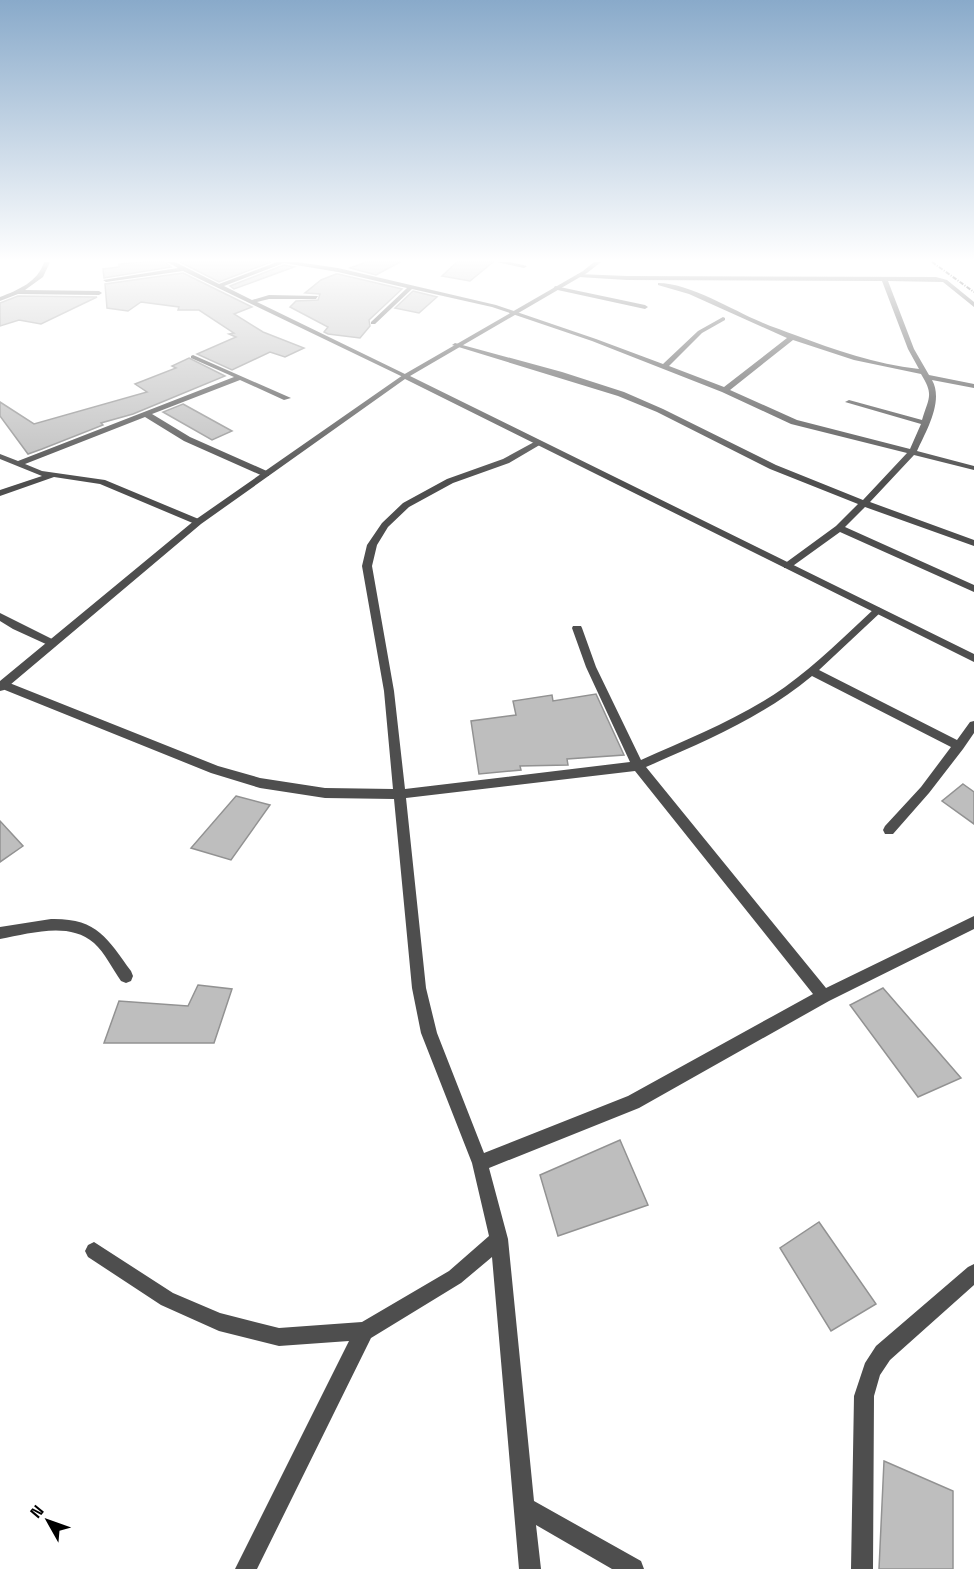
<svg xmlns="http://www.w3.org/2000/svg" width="974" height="1569" font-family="'Space Grotesk',sans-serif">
  <rect width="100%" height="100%" fill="#fff"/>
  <!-- building -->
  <g fill="#bebebe" stroke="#929292" stroke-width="1.5">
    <polygon points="145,262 165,262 171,267 104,278 103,269 119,267 119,264"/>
    <polygon points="180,262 271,262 219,282"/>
    <polygon points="366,262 400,262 376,275 350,268"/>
    <polygon points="457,262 493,262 470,281 442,276"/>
    <polygon points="284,265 294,267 234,289 230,286"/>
    <polygon points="183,273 252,307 234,314 263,332 304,348 285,357 270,352 232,370 197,354 236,337 229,334 234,333 199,310 178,310 179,307 141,302 128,311 107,308 105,284"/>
    <polygon points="336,274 338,274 402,289 369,320 370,326 360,338 328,334 324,332 328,327 290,307 296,301 318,300 320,294 305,293 321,280"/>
    <polygon points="413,291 437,297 419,313 395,308"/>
    <polygon points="18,296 97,297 41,324 19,320 0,326 0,303"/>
    <polygon points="189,358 225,376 133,414 101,423 103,425 42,449 28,454 0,416 0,402 34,424 147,392 135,384 176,368 172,366"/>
    <polygon points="183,404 232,431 212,440 163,412"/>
    <polygon points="596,694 624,755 567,759 568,765 520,766 521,770 479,774 471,721 516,715 513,701 552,695 553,701"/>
    <polygon points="963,784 974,792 974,824 942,801"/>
    <polygon points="236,796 270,805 231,860 191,848"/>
    <polygon points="0,821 23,846 0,862"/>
    <polygon points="198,985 232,989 214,1043 104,1043 119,1001 188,1006"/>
    <polygon points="883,988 961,1078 918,1097 850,1005"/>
    <polygon points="620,1140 648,1205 558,1236 540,1175"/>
    <polygon points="819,1222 876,1304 831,1331 780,1248"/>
    <polygon points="884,1461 953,1491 953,1569 879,1569"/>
  </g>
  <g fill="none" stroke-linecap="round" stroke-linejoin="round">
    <!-- minor -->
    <g fill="#4e4e4e" fill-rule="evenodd">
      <path d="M44,262H50L43,277L25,290L99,291L102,293L99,295L18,294L0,301V297C18,290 38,282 44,262Z"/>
      <path d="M167,262H175L219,284L277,262H297L338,268L496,305L596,339L663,364L698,331L723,317L725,318V320L702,333L669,366L724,387L787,338L689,294L658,285V283C690,283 732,310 761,322C772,327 785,331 795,335C835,350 875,364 919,369L908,349L882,281L627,280L579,277L577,274L627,276L936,277L947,280L974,302V307L943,282L888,281L914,349L929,375L974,384V388L932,380C944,401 926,431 917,451L974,466V470L914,455L870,502L974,540V546L865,507L845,527L974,585V592L840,532L790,568H784V564L836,526L858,504L770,469L657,412L618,396L452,345L455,343L562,372L624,392L663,409L776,465L863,500L907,453L791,424L722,392L592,341L492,307L412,289L375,324H371V322L407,288L338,272L284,263L224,286L252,300L269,295L318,296L316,299H269L257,302L407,375V377H403L183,271L106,282L103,280L178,268ZM793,340L854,360L921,374C934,395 929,397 922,420L849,400L845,402L921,424L910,449L797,420L730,390Z"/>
      <polygon points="497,262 510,262 527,266 524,268"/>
      <polygon points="555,286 645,305 648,307 645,309 553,289"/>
      <polygon points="193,355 291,398 284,400 240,380 152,414 190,437 269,472 269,476 263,476 184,441 145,417 25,464 42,471 105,480 201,520 201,524 195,524 100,484 54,477 0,496 0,490 42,476 0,459 0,454 18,461 234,377 191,358 191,356"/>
      <path d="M536,441L543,443L509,463L453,483L409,507L388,527L377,545L372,566L394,691L405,789L630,762L586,667L572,628L573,626H581L582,628L596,667L641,760C690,738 741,718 785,687C817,664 846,635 875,608L878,607L883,610L881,612L819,670L957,740L970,722L974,721V733L963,749L929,793L893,834H885L883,830L885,826L921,787L951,747L812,676C761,718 706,741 646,767L826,988L974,916V929L829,1001L639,1108L489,1168L508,1239L534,1501L641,1561L644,1569H612L536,1525L541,1569H519L492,1257L461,1283L371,1338L257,1569H235L349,1341L279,1346L219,1331L161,1305L88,1257L85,1251L88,1245L94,1242L173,1293L220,1313L279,1328L362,1322L449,1271L489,1236L472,1163L421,1033L412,988L394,799L325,798L260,788L211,773L0,688V682H7L218,766L260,778L325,788L393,789L384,691L362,566L367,545L382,523L403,503L447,479L503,459ZM635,771L813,994L628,1096L484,1153L437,1033L426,988L406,798Z"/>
      <polygon points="0,613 56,641 57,643 52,646 48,645 13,629 0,621"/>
      <path d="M51,919C97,918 107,938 131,971L133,976L131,981L126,983L121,981C112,968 105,953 94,943C68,921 30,934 0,939V927Z"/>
      <polygon points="974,1264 974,1285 890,1360 880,1375 874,1396 873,1569 851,1569 854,1396 865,1363 876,1346 968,1267"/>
    </g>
    <!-- tertiary -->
    <polygon fill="#4e4e4e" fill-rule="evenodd" points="594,262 601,262 587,273 410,376 974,654 974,662 405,379 201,524 4,690 0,691 0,681 195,520 403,375 583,271"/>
    <!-- rail -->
    <polyline stroke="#000" stroke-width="2" stroke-dasharray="4.5 1.5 1 1.5" stroke-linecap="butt" points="932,262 974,292"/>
  </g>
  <!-- sky -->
  <linearGradient id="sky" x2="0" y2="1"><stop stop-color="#89aaca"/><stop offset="0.54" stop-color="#fff"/><stop offset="1" stop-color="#fff" stop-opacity="0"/></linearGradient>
  <rect width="974" height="482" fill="url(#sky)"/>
  <!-- north arrow -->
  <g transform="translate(48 1521) rotate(310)" stroke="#ffffff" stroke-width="4.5" paint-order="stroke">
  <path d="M0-4.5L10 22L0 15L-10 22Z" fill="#000000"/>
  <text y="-9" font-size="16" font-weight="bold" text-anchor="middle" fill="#000000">N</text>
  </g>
</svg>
